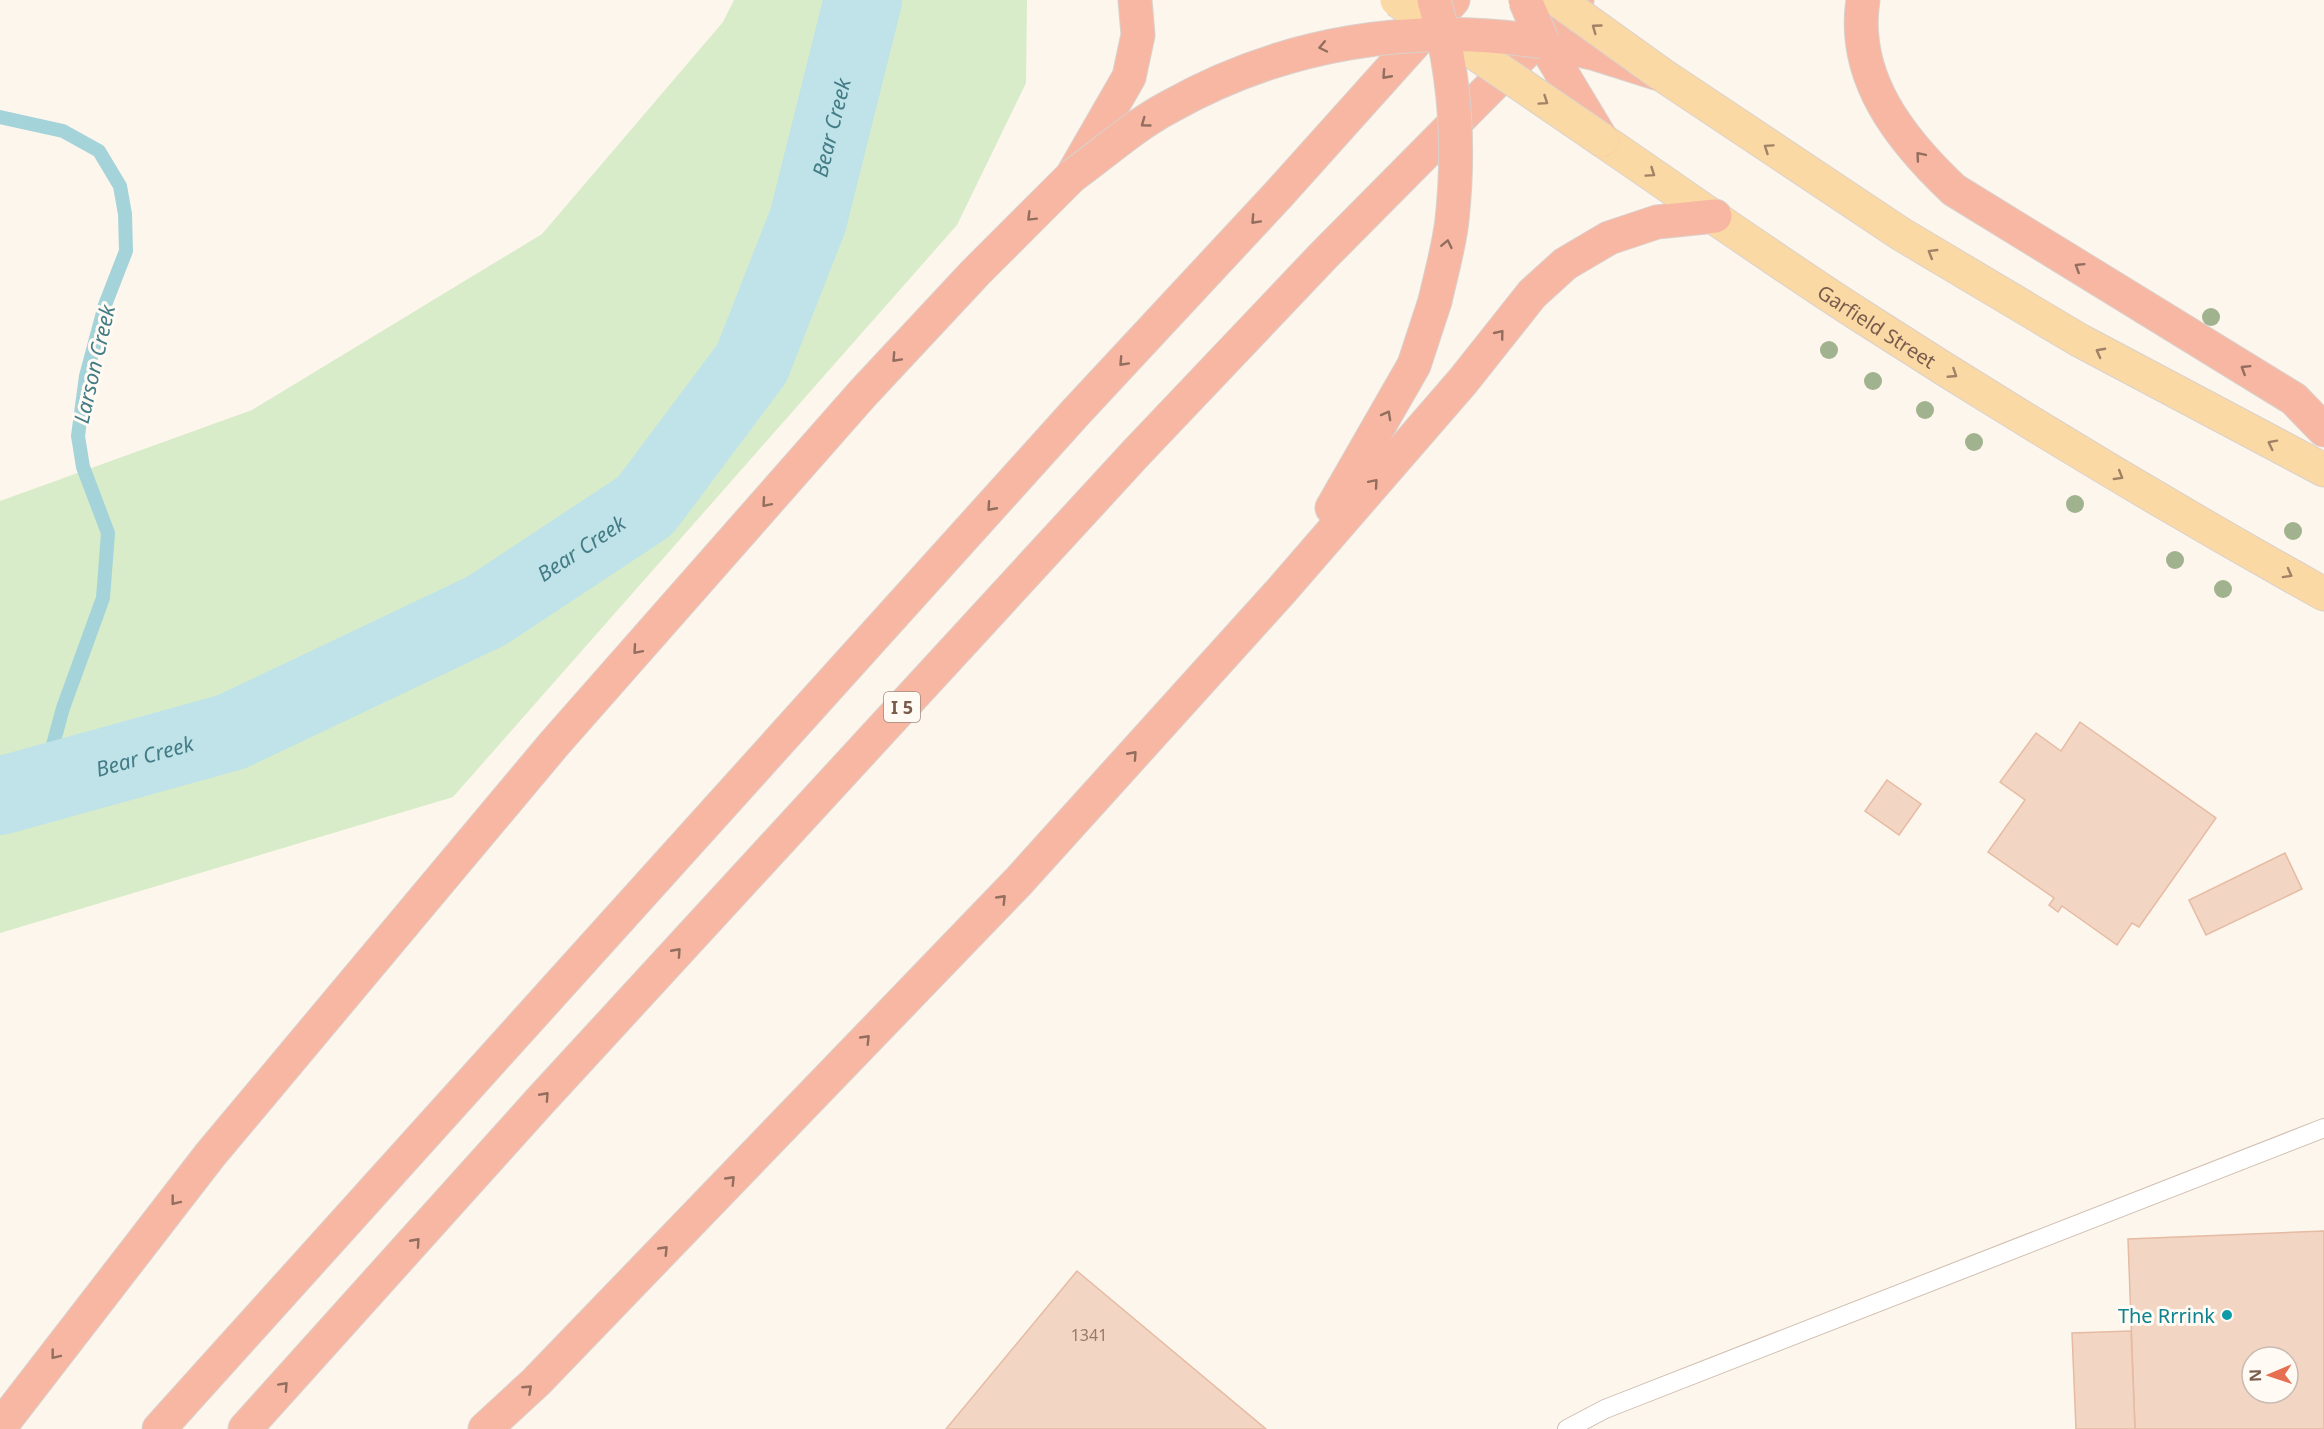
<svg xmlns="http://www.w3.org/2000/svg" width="2324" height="1429" font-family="'Noto Sans',sans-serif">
  <rect width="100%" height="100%" fill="#fdf6ec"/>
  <!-- green -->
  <polygon fill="#d8ecc9" points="734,0 1027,0 1026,83 957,225 453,797 0,933 0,501 252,410 542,234 723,22"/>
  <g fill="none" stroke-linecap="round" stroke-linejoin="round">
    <!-- stream -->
    <polyline stroke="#a5d3da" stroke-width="14" points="0,117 63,131 99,151 120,186 125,214 126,251 105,305 86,376 78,436 83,467 108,533 103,598 63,708 42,785"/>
    <!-- river -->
    <path stroke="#bfe3e8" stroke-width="78" id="s1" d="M0,796L231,732L486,611L645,506L752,363L808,220L863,0"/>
  </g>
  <!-- building -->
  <g fill="#f3d5c3" stroke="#e6bba3" stroke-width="1.5" fill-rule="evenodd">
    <polygon points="2080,722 2216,818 2139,927 2132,923 2117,945 2062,906 2058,912 2049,905 2054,898 1988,852 2025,800 2000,782 2036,733 2061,751"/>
    <polygon points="1887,780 1921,804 1899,835 1865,811"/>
    <polygon points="2285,853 2302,889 2206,935 2189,900"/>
    <path d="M2324,1231V1429H2135L2128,1239ZM2252,1357H2288V1393H2252Z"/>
    <polygon points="1077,1271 1266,1429 946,1429"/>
    <polygon points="2131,1331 2135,1429 2076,1429 2072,1333"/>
  </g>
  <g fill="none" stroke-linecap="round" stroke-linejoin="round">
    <defs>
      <polyline id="lane" points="1567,1429 1605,1409 2324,1128"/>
      <g id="primary">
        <polyline points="1661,74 1901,234 2079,340 2324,470"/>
        <path id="s2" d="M1602,140C1687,198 1771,258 1858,314C2010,412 2166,506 2324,594"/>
      </g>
      <g id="highway">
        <path d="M1863,0C1851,78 1901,140 1954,190L2294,399L2324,430"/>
        <polyline points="1543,42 1596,54 1656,73"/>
        <polyline points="1543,42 1602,140"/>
        <polyline points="1332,508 1414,365 1435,301"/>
        <polyline points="0,1427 210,1155 554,744 863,393 975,273 1072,176 1129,77 1138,35 1135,0"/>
        <polyline points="159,1429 1076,412 1278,195 1453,0"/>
        <polyline points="245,1429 540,1101 1136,453 1325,254 1577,0"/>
        <polyline points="485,1429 536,1382 1018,882 1281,591 1463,381 1532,294 1565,264 1609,238 1657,222 1715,216"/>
      </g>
    </defs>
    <!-- lane casing -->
    <use href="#lane" stroke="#d1beb0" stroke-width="20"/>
    <!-- primary casing -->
    <use href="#primary" stroke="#dad1cd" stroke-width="35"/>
    <!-- highway casing -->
    <use href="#highway" stroke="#dad1cd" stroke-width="35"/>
    <!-- lane -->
    <use href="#lane" stroke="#fff" stroke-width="18"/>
    <!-- primary -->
    <use href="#primary" stroke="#fbd9a5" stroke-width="33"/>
    <!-- highway -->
    <use href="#highway" stroke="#f7b7a3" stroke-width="33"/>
    <defs>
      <g id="primary-bridge">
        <polyline points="1397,0 1602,140"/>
        <polyline points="1558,0 1661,74"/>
      </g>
      <g id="highway-bridge">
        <path d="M1434,0C1455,71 1460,146 1452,220C1449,247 1441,274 1435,301"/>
        <polyline points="1525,0 1543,42"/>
        <path d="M1072,176C1104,153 1135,125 1169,107C1284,42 1413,22 1543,42"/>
      </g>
    </defs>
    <!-- primary-bridge casing -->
    <use href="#primary-bridge" stroke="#dad1cd" stroke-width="35" stroke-linecap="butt"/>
    <!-- highway-bridge casing -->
    <use href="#highway-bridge" stroke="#dad1cd" stroke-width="35" stroke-linecap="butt"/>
    <!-- primary-bridge -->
    <use href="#primary-bridge" stroke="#fbd9a5" stroke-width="33"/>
    <!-- highway-bridge -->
    <use href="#highway-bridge" stroke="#f7b7a3" stroke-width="33"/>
  </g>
  <!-- trees -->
  <g fill="#a0b28e">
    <circle cx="2211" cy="317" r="9"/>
    <circle cx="1829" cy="350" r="9"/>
    <circle cx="1873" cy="381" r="9"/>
    <circle cx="1925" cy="410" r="9"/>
    <circle cx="1974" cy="442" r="9"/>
    <circle cx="2075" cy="504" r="9"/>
    <circle cx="2293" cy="531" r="9"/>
    <circle cx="2175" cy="560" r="9"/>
    <circle cx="2223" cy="589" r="9"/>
  </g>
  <!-- one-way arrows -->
  <defs><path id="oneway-chevron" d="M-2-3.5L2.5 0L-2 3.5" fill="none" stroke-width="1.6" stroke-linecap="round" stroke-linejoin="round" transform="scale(1.5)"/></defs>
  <g stroke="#a18267">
    <use href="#oneway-chevron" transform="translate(1596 28) rotate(-144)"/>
    <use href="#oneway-chevron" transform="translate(1544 101) rotate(34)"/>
    <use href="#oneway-chevron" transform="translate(1768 148) rotate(-146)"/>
    <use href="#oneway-chevron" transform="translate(1651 173) rotate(34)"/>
    <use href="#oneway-chevron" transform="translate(1932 253) rotate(-149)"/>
    <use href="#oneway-chevron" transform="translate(2100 352) rotate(-152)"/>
    <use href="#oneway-chevron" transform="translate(1953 374) rotate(33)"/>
    <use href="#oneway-chevron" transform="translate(2272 444) rotate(-153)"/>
    <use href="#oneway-chevron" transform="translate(2119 476) rotate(31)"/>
    <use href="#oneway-chevron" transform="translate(2288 574) rotate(29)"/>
  </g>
  <g stroke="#936e5e">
    <use href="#oneway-chevron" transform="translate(1323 47) rotate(168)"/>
    <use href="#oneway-chevron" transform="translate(1386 75) rotate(132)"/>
    <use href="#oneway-chevron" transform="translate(1145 123) rotate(144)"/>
    <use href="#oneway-chevron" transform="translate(1920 156) rotate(-130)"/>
    <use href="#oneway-chevron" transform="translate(1031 217) rotate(135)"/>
    <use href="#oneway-chevron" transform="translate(1255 220) rotate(133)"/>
    <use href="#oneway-chevron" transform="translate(1447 244) rotate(-78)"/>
    <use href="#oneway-chevron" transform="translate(2079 267) rotate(-148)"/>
    <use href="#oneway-chevron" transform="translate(1500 334) rotate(-51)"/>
    <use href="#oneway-chevron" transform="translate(896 358) rotate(133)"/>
    <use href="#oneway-chevron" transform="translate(1123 362) rotate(133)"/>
    <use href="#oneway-chevron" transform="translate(2245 369) rotate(-148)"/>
    <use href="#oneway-chevron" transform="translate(1387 415) rotate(-61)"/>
    <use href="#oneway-chevron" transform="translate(1374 483) rotate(-49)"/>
    <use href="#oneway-chevron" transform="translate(766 503) rotate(131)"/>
    <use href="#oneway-chevron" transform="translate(991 507) rotate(132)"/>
    <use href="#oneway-chevron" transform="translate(637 650) rotate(131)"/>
    <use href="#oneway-chevron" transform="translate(1133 755) rotate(-48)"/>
    <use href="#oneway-chevron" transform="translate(1002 899) rotate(-46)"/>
    <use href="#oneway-chevron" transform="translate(677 952) rotate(-48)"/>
    <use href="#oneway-chevron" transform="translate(866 1039) rotate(-46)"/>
    <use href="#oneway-chevron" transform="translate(545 1096) rotate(-48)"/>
    <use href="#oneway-chevron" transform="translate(731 1180) rotate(-46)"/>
    <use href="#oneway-chevron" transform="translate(175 1201) rotate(128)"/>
    <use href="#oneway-chevron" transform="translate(416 1242) rotate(-48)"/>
    <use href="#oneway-chevron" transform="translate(664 1250) rotate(-46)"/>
    <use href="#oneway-chevron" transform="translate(55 1355) rotate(128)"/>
    <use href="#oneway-chevron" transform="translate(284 1386) rotate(-47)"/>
    <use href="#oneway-chevron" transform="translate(528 1389) rotate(-43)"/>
  </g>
  <!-- markers -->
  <circle fill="#0f9aa8" stroke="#fffaf3" stroke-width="2" cx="2227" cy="1315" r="6"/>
  <g text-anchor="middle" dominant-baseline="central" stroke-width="6" stroke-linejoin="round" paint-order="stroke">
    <!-- number labels -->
    <g font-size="16" fill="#987a6a">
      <text x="1089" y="1335">1341</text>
    </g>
    <!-- shield labels -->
    <rect fill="#fffaf3" stroke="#a28b7f" stroke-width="1.5" x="884" y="692" width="36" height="30" rx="4.5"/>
    <g font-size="18" font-weight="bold" fill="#7a5c4d">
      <text x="902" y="707">I 5</text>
    </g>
    <!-- street labels -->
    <g font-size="20" fill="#7a5c4d" stroke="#fffaf3">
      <text stroke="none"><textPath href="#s2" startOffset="332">Garfield Street</textPath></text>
    </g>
    <!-- culture labels -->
    <g font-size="20" fill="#0d838f" stroke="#fffaf3" text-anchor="end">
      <text x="2215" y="1315">The Rrrink</text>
    </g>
    <!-- water labels -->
    <g font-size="21" font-style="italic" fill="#437c86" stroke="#fffaf3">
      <text stroke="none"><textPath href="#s1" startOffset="1140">Bear Creek</textPath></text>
      <text transform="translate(94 364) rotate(-77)">Larson Creek</text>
      <text stroke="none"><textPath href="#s1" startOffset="636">Bear Creek</textPath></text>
      <text stroke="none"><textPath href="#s1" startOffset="150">Bear Creek</textPath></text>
    </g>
  </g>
  <!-- north arrow -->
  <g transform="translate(2270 1375) rotate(268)"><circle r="28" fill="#fffaf3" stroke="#cabbb1" stroke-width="1.5"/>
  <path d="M0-4.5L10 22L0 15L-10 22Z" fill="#e76f51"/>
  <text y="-9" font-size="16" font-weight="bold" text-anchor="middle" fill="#7a5c4d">N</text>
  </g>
</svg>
